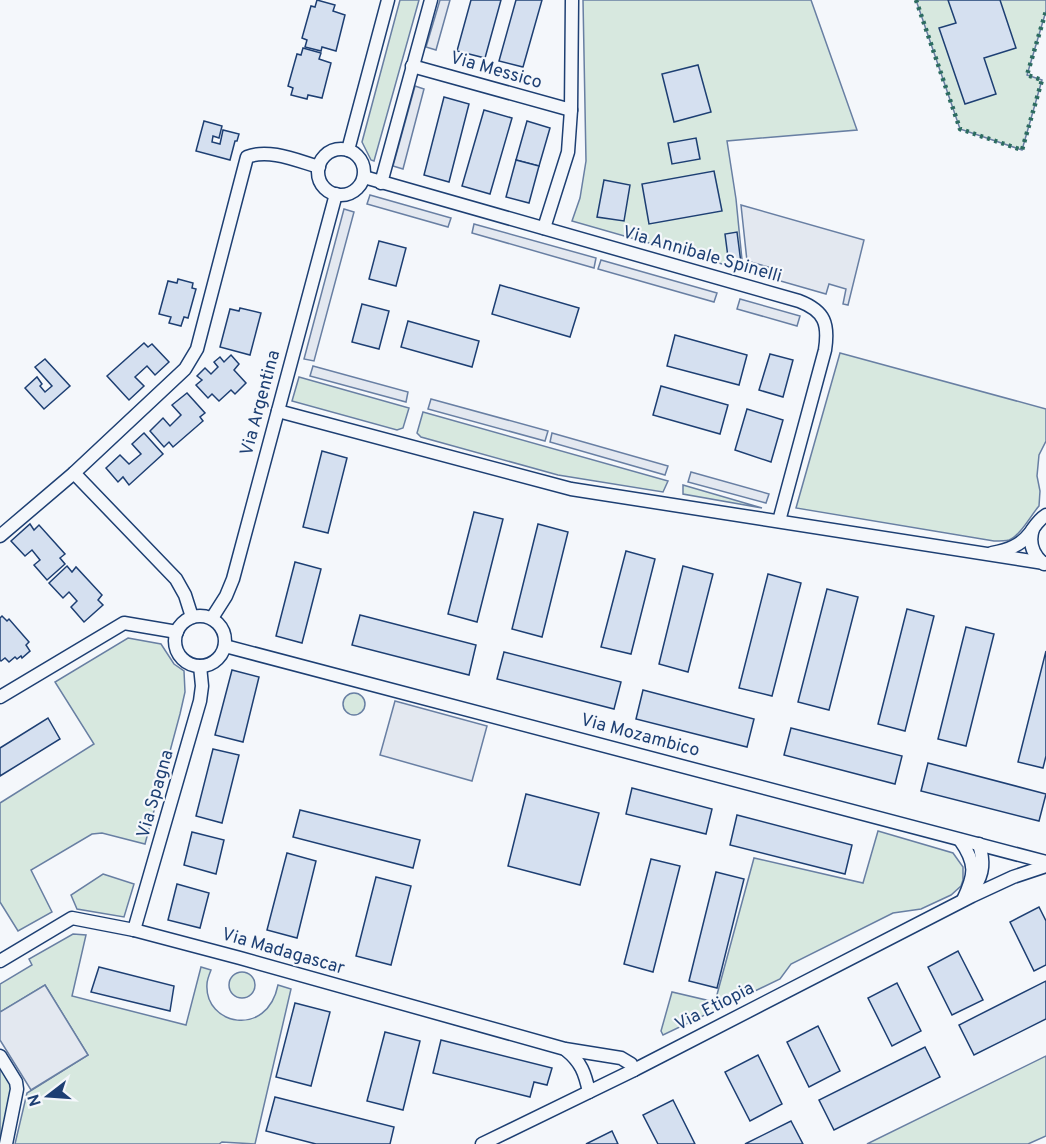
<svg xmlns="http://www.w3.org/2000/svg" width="1046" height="1144" font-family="Overpass,sans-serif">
  <rect width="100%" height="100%" fill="#f4f7fb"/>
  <!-- green -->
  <g fill="#d7e8df" stroke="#687fa3" stroke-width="1.5">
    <polygon points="400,0 419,0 374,161 371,160 362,142"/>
    <polygon points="583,0 811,0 857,130 727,141 736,199 743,270 572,221 580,198 586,161"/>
    <polygon points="916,0 1046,0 1046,11 1027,75 1042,80 1022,150 960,129"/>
    <path d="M840,353L1046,409V441L1039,455L1037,476L1040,491L1039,506C1031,515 1020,536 1009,540C1005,541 998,541 994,541L796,508Z"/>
    <polygon points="299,377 409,408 403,428 397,430 292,401"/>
    <polygon points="423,412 668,481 663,492 558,475 421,437 417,433"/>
    <polygon points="683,485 762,508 683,494"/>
    <polygon points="128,638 161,644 174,664 184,671 185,692 180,714 145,844 102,833 92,834 31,870 52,912 18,931 0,902 0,803 94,744 55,682"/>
    <circle cx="354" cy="704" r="11"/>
    <polygon points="878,831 953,853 963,867 963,880 961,886 951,895 921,909 893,913 791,964 780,979 663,1035 661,1031 672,992 715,1002 754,858 863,883"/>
    <polygon points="103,874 134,884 124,917 77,909 71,895"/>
    <path d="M73,934L86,935L72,996L186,1025L201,967L211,970C209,975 207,980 207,984C204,1025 267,1039 278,985L291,989L255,1144L222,1142L219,1144H15L27,1093L88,1055L45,985L0,1012V984L32,965L29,959Z"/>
    <circle cx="242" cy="985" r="13"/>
    <polygon points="1046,1056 1046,1136 1028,1144 867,1144"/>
    <polygon points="0,1065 15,1089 1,1144 0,1144"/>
  </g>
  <!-- parking -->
  <g fill="#e3e8f0" stroke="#687fa3" stroke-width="1.5">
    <polygon points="440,0 450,0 436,50 426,47"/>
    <polygon points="415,86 424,89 403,169 393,166"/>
    <polygon points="370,195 451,218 448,227 367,204"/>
    <polygon points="741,205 864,240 848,305 843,304 846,289 829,284 826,294 770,278 772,268 747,261"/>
    <polygon points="344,209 354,212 314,361 304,359"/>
    <polygon points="474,224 596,258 594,268 472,233"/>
    <polygon points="601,260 717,293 714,302 598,269"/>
    <polygon points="740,299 800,316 797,326 737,309"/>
    <polygon points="313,366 408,392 406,402 310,376"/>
    <polygon points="431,399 548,431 545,441 428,409"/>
    <polygon points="552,433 668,466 665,475 550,442"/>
    <polygon points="691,472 769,494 766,503 688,482"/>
    <polygon points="395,701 487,726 472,781 380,755"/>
    <polygon points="45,985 88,1055 31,1090 0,1040 0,1012"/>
  </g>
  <!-- building -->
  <g fill="#d5e0f0" stroke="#1d3f73" stroke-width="1.5">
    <polygon points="317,0 335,5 333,11 345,15 336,51 322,47 321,51 305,47 307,40 302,38 311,6 315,7"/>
    <polygon points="471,0 501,0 485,58 457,51"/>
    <polygon points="516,0 542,0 523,67 499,61"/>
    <polygon points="948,0 1000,0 1016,48 984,58 996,94 965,104 939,28 956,23"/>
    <polygon points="303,48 321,53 319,59 331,63 322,98 308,95 307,99 291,95 293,88 288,86 297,54 301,55"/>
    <polygon points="698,65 711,112 674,122 662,74"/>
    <polygon points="444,97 469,104 449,182 424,175"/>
    <polygon points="484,110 512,118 490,194 462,186"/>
    <polygon points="204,121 222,126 219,138 213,136 212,142 220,144 223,130 239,134 237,141 235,141 230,160 196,151"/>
    <polygon points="527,121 550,128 539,166 516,160"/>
    <polygon points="696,138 700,159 672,164 668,143"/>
    <polygon points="516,160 539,166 529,203 506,197"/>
    <polygon points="714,171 722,211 649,224 642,184"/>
    <polygon points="604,180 630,185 624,221 597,217"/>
    <polygon points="737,232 741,263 729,265 725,234"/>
    <polygon points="379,241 406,248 396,286 369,279"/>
    <polygon points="178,279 193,283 192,288 196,289 188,318 184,317 181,326 169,323 171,317 159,314 168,281 177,283"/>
    <polygon points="500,285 579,308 570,337 492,314"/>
    <polygon points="362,304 389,311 379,349 352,342"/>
    <polygon points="240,308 261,313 250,355 220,347 230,309 239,311"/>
    <polygon points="408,321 479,341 472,367 401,347"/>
    <polygon points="675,335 747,355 739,385 667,366"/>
    <polygon points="144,343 148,347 152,344 169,362 155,375 147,366 135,377 144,386 129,400 107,376"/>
    <polygon points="770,354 793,360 783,397 759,390"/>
    <polygon points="231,355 239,364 234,370 246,383 235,394 231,390 219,401 212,394 208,398 196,385 202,380 197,376 205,368 211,374 218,367 214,362 220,357 224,362"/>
    <polygon points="45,359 70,386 44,409 25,388 37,377 42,384 40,386 45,392 52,386 35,367"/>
    <polygon points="661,386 728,405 720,434 653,415"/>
    <polygon points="187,393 205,413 200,417 203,421 173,447 169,442 164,447 150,431 163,418 170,426 181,415 172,405"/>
    <polygon points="747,409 783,420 771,462 735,450"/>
    <polygon points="144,433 163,454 129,485 123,477 118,482 106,468 120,455 129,464 141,454 132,444"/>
    <polygon points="322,451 347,458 328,533 303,527"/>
    <polygon points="474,512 503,519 477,622 448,614"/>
    <polygon points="30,524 34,530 39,525 65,554 60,558 65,564 47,580 34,565 40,560 32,550 25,556 11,541"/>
    <polygon points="538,524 568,532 542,637 512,629"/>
    <polygon points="626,551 655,559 631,654 601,647"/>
    <polygon points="295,562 321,569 302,643 276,636"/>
    <polygon points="67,566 72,572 76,567 102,595 98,600 103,605 84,622 71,607 77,601 69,592 63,598 49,583"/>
    <polygon points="683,566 713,574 688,672 659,664"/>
    <polygon points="768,574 801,583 772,696 739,688"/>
    <polygon points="827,589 858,597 829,710 798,702"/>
    <polygon points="907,609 934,616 905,731 878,724"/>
    <polygon points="360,615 476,645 469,675 352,645"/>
    <polygon points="2,616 7,621 9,619 29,642 26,645 30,651 22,658 21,656 17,659 15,657 9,662 5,658 1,661 0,660 0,618"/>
    <polygon points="966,627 994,634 966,746 938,739"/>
    <polygon points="1046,651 1046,756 1043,768 1018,762"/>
    <polygon points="504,652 621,682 614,709 497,679"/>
    <polygon points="232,670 259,677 243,742 215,735"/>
    <polygon points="643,690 754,719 747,747 636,719"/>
    <polygon points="48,718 60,739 0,776 0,748"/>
    <polygon points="791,728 902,756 895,784 784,755"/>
    <polygon points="213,749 239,755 222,823 196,816"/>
    <polygon points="928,763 1046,794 1039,821 921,791"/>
    <polygon points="632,788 712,809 706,834 626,814"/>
    <polygon points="526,794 599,813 580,885 508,866"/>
    <polygon points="300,810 420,840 413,868 293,837"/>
    <polygon points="737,815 852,845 845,874 730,845"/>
    <polygon points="192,832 224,840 216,874 184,865"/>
    <polygon points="287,853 316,861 297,938 267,930"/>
    <polygon points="651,859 680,866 653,972 624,964"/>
    <polygon points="716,872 744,879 717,988 689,981"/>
    <polygon points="376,877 411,886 391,965 356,956"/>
    <polygon points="177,884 209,893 200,928 168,920"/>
    <polygon points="1039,907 1046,921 1046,965 1034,971 1010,922"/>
    <polygon points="958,951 983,1000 952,1015 928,967"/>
    <polygon points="99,967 174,986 170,1011 91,992"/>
    <polygon points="1046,981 1046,1019 974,1055 959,1025"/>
    <polygon points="897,983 921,1031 892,1046 868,998"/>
    <polygon points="295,1003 330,1012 311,1086 276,1077"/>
    <polygon points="818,1026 840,1071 809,1087 787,1042"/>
    <polygon points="385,1032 420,1041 403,1110 367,1101"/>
    <polygon points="441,1040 552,1068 547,1085 534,1082 530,1097 433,1073"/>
    <polygon points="925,1047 940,1077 834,1130 819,1100"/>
    <polygon points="758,1055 782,1104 750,1121 725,1072"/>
    <polygon points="275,1097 394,1127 390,1144 316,1144 266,1131"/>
    <polygon points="673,1100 695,1144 658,1144 643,1115"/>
    <polygon points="791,1121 803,1144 745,1144"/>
    <polygon points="612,1131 618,1144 586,1144"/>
  </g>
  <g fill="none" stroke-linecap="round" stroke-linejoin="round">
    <defs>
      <g id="street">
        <polyline points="412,66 571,110"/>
        <circle cx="341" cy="172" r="23"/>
        <polyline points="348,150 388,0"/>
        <path d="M364,177L799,301C825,311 829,324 825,350L779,521"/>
        <polyline points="381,183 431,0"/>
        <polyline points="544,228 568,152 571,110 572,0"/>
        <polyline points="278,411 571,489 1044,563"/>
        <polyline points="74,473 176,579 185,595 192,617"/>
        <path d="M1033,529C1028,544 1033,555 1044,564"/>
        <path d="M0,536L74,473L185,369L197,349L247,157C269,148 298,161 319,167"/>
        <path d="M992,553C1008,550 1020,546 1030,533C1035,526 1038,520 1046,515"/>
        <circle cx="200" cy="641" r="25"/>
        <polyline points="212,618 226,596 233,579 336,194"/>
        <polyline points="225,646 1046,862"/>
        <polyline points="0,697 124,623 177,632"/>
        <path d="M960,840C977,864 975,875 963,900"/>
        <path d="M974,888C984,873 984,861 979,844"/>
        <polyline points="134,930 200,701 202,686 200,666"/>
        <polyline points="0,961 72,918 134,930 240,958 565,1049 621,1058 631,1064 634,1070"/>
        <path d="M566,1050C581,1062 585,1073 589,1092"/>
        <polyline points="0,1056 16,1082 17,1089 6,1144"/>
        <polyline points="482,1144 634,1070 972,896 1013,877 1046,866"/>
      </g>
    </defs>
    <!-- street casing -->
    <use href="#street" stroke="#1d3f73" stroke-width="15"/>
    <!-- street -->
    <use href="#street" stroke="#f4f7fb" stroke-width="12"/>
    <!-- hedge -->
    <polyline stroke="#2c6c60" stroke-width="4.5" stroke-dasharray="3 4.5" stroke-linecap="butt" points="916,0 960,129 1022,150 1042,80 1027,75 1046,11"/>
  </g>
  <g text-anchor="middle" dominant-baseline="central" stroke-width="4.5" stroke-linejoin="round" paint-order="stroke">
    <!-- street labels -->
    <g font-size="18" fill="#1d3f73" stroke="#f4f7fb">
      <text transform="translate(496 71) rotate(16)">Via Messico</text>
      <text transform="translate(702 255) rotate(16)">Via Annibale Spinelli</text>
      <text transform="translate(261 403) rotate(-75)">Via Argentina</text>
      <text transform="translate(640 736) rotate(15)">Via Mozambico</text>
      <text transform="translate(156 794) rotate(-74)">Via Spagna</text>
      <text transform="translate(283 952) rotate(16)">Via Madagascar</text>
      <text transform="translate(715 1007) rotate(-27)">Via Etiopia</text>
    </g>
  </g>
  <!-- north arrow -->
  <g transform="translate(48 1096) rotate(253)" stroke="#f4f7fb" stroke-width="4.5" paint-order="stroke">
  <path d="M0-4.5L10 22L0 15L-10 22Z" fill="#1d3f73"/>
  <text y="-9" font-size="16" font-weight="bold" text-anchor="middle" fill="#1d3f73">N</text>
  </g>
</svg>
